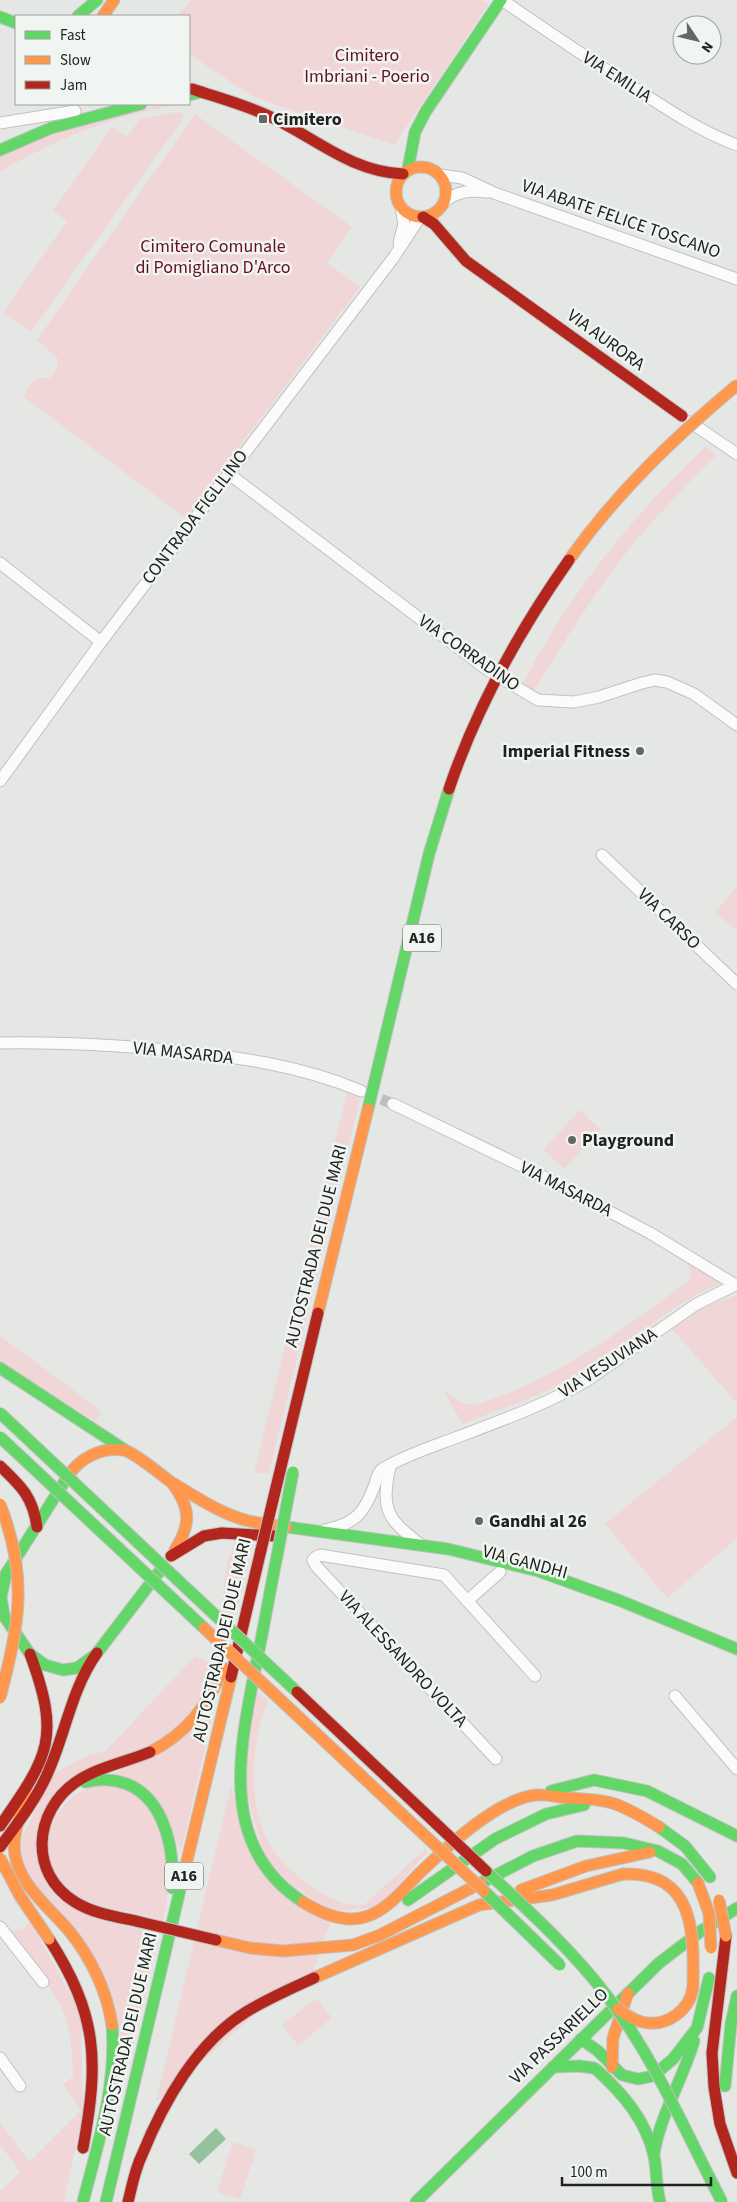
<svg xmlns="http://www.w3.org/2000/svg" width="737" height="2202" font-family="'Source Sans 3',sans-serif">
  <rect width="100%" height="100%" fill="#e4e7e4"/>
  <!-- green -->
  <g fill="#f0d6d7">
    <polygon points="191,0 482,0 488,5 394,145 252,96 189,54 189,16 177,16"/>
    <path d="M161,104H183C118,114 56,138 0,172V156L61,131Z"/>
    <polygon points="176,112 184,114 182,120 31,332 3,313 67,221 53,211 112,127 127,137 140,119"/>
    <path d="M195,114L352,227L327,263L360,287L185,518L24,397C28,383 35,376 50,378L57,370L58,359L37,340Z"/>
    <path d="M706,446L716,455C688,484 659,513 633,544C595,591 564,642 533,692L522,686C568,595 632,516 706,446Z"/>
    <polygon points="737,887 737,931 715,912"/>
    <polygon points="347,1093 360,1099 269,1473 254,1473"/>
    <polygon points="580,1110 601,1130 564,1169 543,1150"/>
    <path d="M686,1261L720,1283C704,1291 688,1299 673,1309C643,1330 615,1355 583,1373C545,1394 503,1408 463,1424L442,1389C453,1397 461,1405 475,1405C553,1381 624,1330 689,1280L691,1272Z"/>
    <polygon points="737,1295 737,1403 672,1329 705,1307"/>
    <polygon points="0,1336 96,1407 101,1413 96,1421 0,1364"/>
    <polygon points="737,1417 737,1538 667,1598 605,1524"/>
    <path d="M235,1542L253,1545C239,1598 228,1672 194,1716C185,1727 173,1739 160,1746C137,1759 110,1762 85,1772C48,1788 31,1823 38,1862C46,1911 106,1921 146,1931L149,1916C127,1911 95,1907 76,1896C8,1856 73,1752 139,1796C151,1804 161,1817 164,1832C166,1845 170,1861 169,1874C169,1900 161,1926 155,1952C147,1986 139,2021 131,2055L122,2054L120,2036L112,2001L98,1967L82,1941L33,1883L24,1869L20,1856L22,1836L56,1772L91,1754L105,1752L195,1656L208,1662L213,1651L228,1562Z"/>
    <path d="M255,1689L268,1701C251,1741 248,1796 265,1836C274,1857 294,1874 311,1886C329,1898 342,1907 364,1905L425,1849L428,1852L378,1907L328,1912L266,1861L245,1788Z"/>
    <polygon points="208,1716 212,1718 181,1851 176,1841 114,1774"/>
    <polygon points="231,1786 243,1831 330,1923 313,1973 295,1979 156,2102"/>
    <path d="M30,1922L81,2013L83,2110L64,2202H0V2191L20,2172L0,2144V2122L29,2162L81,2110L63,2084L73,2077C73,2061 71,2031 65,2016C56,1991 26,1956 10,1932L23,1929Z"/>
    <polygon points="314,2000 319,2001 332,2018 298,2045 282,2025"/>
    <polygon points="233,2142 256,2150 240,2199 217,2192"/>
  </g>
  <!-- water -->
  <polygon fill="#96c19f" points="216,2128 226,2139 199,2164 189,2154"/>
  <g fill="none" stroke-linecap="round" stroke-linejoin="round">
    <!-- street-tunnel -->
    <polyline stroke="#bdc0bd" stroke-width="11" stroke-dasharray="11 5.5" stroke-linecap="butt" points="366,1093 393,1104"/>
    <defs>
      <g id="street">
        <path d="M502,0C544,29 587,58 630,85C664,107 699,131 737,145"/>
        <polyline points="0,123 75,111"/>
        <polyline points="440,175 462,178 494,193 737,279"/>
        <path d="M444,202C458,191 470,190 487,192"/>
        <polyline points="399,243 404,224 401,207"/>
        <polyline points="690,422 737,454"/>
        <polyline points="229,474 489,671 538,700 574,702 599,697 642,683 655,680 667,682 694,694 737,725"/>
        <polyline points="0,563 101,642"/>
        <polyline points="0,781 101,642 394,257 420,217"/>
        <polyline points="602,855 737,984"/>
        <path d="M0,1043C56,1042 112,1045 168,1050C233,1056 300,1065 361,1091"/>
        <polyline points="393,1104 544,1177 650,1233 734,1284"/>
        <path d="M390,1466C381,1510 386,1518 421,1545"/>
        <path d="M325,1530C356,1524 365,1512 375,1484C377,1478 378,1471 384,1468C406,1455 431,1447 455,1438C500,1421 545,1405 588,1380L695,1305L737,1284"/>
        <polyline points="467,1601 500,1572"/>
        <polyline points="675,1696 737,1769"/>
        <polyline points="496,1759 316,1566 313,1560 316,1557 320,1555 444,1575 535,1676"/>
        <polyline points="0,1927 43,1982"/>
        <polyline points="0,2058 20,2086"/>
      </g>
      <g id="fast">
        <polyline points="78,16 97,0"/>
        <polyline points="0,17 16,23"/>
        <polyline points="189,95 202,92"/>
        <polyline points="0,150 51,128 141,104"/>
        <polyline points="408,169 415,132 426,111 501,0"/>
        <polyline points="0,1368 125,1450"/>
        <polyline points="68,1476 6,1574 1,1597 4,1616 30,1654 45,1665 63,1670 77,1668 95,1655"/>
        <polyline points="287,1527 448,1549 538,1571 621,1601 737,1649"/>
        <path d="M277,1556C270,1591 264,1626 257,1660C240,1746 216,1846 303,1902"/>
        <polyline points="97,1653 159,1572"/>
        <path d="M85,1782C92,1781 101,1779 108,1780C162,1784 175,1844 172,1888"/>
        <polyline points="551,1791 594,1780 647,1791 737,1836"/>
        <polyline points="659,1827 685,1846 710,1877"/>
        <polyline points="481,1883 533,1856 577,1841 624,1843 658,1851 682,1864 698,1883"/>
        <polyline points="408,1900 495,1839 546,1814 584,1805"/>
        <polyline points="581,2039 598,2051 622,2075 638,2079 653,2076 673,2059 697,2028 709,1978"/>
        <polyline points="553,2067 579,2066 594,2068"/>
        <path d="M597,2070C623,2094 646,2120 654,2156C657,2171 656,2187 660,2202"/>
        <polyline points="725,2086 731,2024 737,1996"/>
        <path d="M654,2153C661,2113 683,2079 694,2041"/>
        <path d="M83,2202C98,2143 117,2086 112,2025"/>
        <polyline points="106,2202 184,1873"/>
        <polyline points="416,2202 659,1963 701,1931 737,1908"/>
      </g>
      <g id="slow">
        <polyline points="103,16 114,0"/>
        <circle cx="421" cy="192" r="25"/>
        <path d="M68,1476C80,1458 101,1447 123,1450C133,1451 161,1475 171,1482C195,1496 222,1515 249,1521C262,1524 275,1525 287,1527"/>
        <path d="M173,1484C191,1509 191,1524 175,1550"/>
        <path d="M150,1752C186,1734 209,1705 223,1668"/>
        <path d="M26,1787C24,1809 11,1832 15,1855C21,1887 50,1908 70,1932C91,1958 107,1991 112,2025"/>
        <polyline points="184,1873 231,1677"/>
        <polyline points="521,1890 586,1866 650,1852"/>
        <path d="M303,1902C322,1914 346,1924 368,1916C391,1908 408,1883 426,1867C452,1842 499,1799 536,1795C547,1794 559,1798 570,1798C583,1799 596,1799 608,1802C623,1805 646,1819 659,1827"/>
        <polyline points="216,1940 250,1948 283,1951 353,1945 380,1935 481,1883"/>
        <polyline points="314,1978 479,1905 552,1895 623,1874"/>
        <polyline points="612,2067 613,2038 628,1993"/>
      </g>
      <g id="jam">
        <path d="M192,89C219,98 246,105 271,117C317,139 350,171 403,174"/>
        <polyline points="423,217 434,224 466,261 682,416"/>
        <path d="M0,1466C21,1486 33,1497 37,1527"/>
        <polyline points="171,1556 204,1536 222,1533 275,1536"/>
        <polyline points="231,1677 261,1550"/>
        <path d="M0,1826C49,1756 61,1738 30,1654"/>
        <path d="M0,1847C18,1823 38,1797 49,1770C66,1731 72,1688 97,1653"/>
        <path d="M140,1922C118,1917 94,1914 75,1902C28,1873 34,1811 76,1782C98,1767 126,1762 150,1752"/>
        <polyline points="726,1936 712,2053 714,2087 720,2124 737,2173"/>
        <path d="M49,1939C98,2015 99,2061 83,2148"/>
        <path d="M128,2202C132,2186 135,2169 142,2155C163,2103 197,2042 246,2012C267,1999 290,1989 314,1978"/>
      </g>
    </defs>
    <!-- street casing -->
    <use href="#street" stroke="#c0c2c0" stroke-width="13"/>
    <!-- fast casing -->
    <use href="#fast" stroke="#c0c2c0" stroke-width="13"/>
    <!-- slow casing -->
    <use href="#slow" stroke="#c0c2c0" stroke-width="13"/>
    <!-- jam casing -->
    <use href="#jam" stroke="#c0c2c0" stroke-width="13"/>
    <!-- street -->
    <use href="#street" stroke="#fbfbfb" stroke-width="11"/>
    <!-- fast -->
    <use href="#fast" stroke="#63d668" stroke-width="11"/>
    <!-- slow -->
    <use href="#slow" stroke="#ff974d" stroke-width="11"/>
    <!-- jam -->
    <use href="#jam" stroke="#b3261e" stroke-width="11"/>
    <defs>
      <g id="fast-bridge">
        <polyline points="368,1109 429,854 449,789"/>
        <polyline points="0,1413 297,1692"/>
        <polyline points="0,1437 204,1628"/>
        <polyline points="277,1556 293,1472"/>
        <path d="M486,1871C528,1910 572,1950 607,1996C655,2059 686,2133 722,2202"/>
        <polyline points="484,1891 560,1965"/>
      </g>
      <g id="slow-bridge">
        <path d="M569,560C616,493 675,437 737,385"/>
        <polyline points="318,1313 368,1109"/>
        <path d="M0,1504C29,1578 19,1624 0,1698"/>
        <polyline points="204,1628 484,1891"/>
        <polyline points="0,1858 20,1896 49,1939"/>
        <polyline points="698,1883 709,1913 711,1948"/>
        <polyline points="719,1900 726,1936"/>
        <path d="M618,2009C625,2014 633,2020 642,2022C666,2028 691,2010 693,1986C694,1933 695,1871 623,1874"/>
      </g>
      <g id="jam-bridge">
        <path d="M449,789C477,706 519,631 569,560"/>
        <polyline points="261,1550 318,1313"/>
        <polyline points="297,1692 486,1871"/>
        <polyline points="140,1922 216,1940"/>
      </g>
    </defs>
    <!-- fast-bridge casing -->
    <use href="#fast-bridge" stroke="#c0c2c1" stroke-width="13" stroke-linecap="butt"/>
    <!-- slow-bridge casing -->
    <use href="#slow-bridge" stroke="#c0c2c1" stroke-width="13" stroke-linecap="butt"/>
    <!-- jam-bridge casing -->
    <use href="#jam-bridge" stroke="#c0c2c1" stroke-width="13" stroke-linecap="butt"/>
    <!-- fast-bridge -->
    <use href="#fast-bridge" stroke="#63d668" stroke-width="11"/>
    <!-- slow-bridge -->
    <use href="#slow-bridge" stroke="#ff974d" stroke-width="11"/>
    <!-- jam-bridge -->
    <use href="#jam-bridge" stroke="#b3261e" stroke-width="11"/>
  </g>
  <!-- markers -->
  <g fill="#656765" stroke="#f0f5f1" stroke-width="2">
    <rect x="258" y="114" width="10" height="10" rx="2.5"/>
    <circle cx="640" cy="751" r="5"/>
    <circle cx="572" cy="1140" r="5"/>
    <circle cx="479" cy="1521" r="5"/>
  </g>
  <g text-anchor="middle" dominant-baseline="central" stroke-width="5" stroke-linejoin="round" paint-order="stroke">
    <!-- shield labels -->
    <g fill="#f0f5f1" stroke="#5e615f" stroke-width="1">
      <rect x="403" y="924.5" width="38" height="27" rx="4"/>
      <rect x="165" y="1862.5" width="38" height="27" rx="4"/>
    </g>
    <g font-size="16" font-weight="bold" fill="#202221">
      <text x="422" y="938">A16</text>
      <text x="184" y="1876">A16</text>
    </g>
    <!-- park labels -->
    <g font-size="18" fill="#670d23" stroke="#f0f5f1">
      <text x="367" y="55">Cimitero<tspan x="367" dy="21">Imbriani - Poerio</tspan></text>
      <text x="213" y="246">Cimitero Comunale<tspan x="213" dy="21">di Pomigliano D'Arco</tspan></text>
    </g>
    <!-- street labels -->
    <g font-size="18" fill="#202221" stroke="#f0f5f1">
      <text transform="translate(617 77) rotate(33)">VIA EMILIA</text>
      <text transform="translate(621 219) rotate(19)">VIA ABATE FELICE TOSCANO</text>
      <text transform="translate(606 340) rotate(36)">VIA AURORA</text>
      <text transform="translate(195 517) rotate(-53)">CONTRADA FIGLILINO</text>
      <text transform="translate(469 653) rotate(35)">VIA CORRADINO</text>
      <text transform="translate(669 919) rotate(44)">VIA CARSO</text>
      <text transform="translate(183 1053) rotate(6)">VIA MASARDA</text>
      <text transform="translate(566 1189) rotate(27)">VIA MASARDA</text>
      <text transform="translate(316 1246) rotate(-76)">AUTOSTRADA DEI DUE MARI</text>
      <text transform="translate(608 1363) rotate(-33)">VIA VESUVIANA</text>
      <text transform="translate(525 1562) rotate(15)">VIA GANDHI</text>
      <text transform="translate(222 1640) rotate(-77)">AUTOSTRADA DEI DUE MARI</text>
      <text transform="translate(403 1659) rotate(47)">VIA ALESSANDRO VOLTA</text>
      <text transform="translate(128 2034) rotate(-77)">AUTOSTRADA DEI DUE MARI</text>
      <text transform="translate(559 2036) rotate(-44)">VIA PASSARIELLO</text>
    </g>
    <!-- poi labels -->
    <g font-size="18" font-weight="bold" fill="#202221" stroke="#f0f5f1" text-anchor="start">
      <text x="273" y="119">Cimitero</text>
      <text x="630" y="751" text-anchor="end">Imperial Fitness</text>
      <text x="582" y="1140">Playground</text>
      <text x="489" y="1521">Gandhi al 26</text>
    </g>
  </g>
  <!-- legend -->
  <rect x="15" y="15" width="175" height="90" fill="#f0f5f1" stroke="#9da19e"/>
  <rect x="25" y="31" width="25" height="8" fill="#63d668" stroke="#9da19e"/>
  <text x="60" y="40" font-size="15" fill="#202221">Fast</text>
  <rect x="25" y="56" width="25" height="8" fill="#ff974d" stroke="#9da19e"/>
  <text x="60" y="65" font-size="15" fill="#202221">Slow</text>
  <rect x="25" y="81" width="25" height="8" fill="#b3261e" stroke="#9da19e"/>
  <text x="60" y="90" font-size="15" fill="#202221">Jam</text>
  <!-- north arrow -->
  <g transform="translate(697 40) rotate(125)"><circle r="24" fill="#f0f5f1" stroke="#9da19e"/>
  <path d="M0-4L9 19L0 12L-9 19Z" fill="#656765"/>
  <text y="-8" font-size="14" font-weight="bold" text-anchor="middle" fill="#202221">N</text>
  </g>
  <!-- scale -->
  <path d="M562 2177v8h149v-8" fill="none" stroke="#202221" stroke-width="2.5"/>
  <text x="570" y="2177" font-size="15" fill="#202221" stroke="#f0f5f1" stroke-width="4" paint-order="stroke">100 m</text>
</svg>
